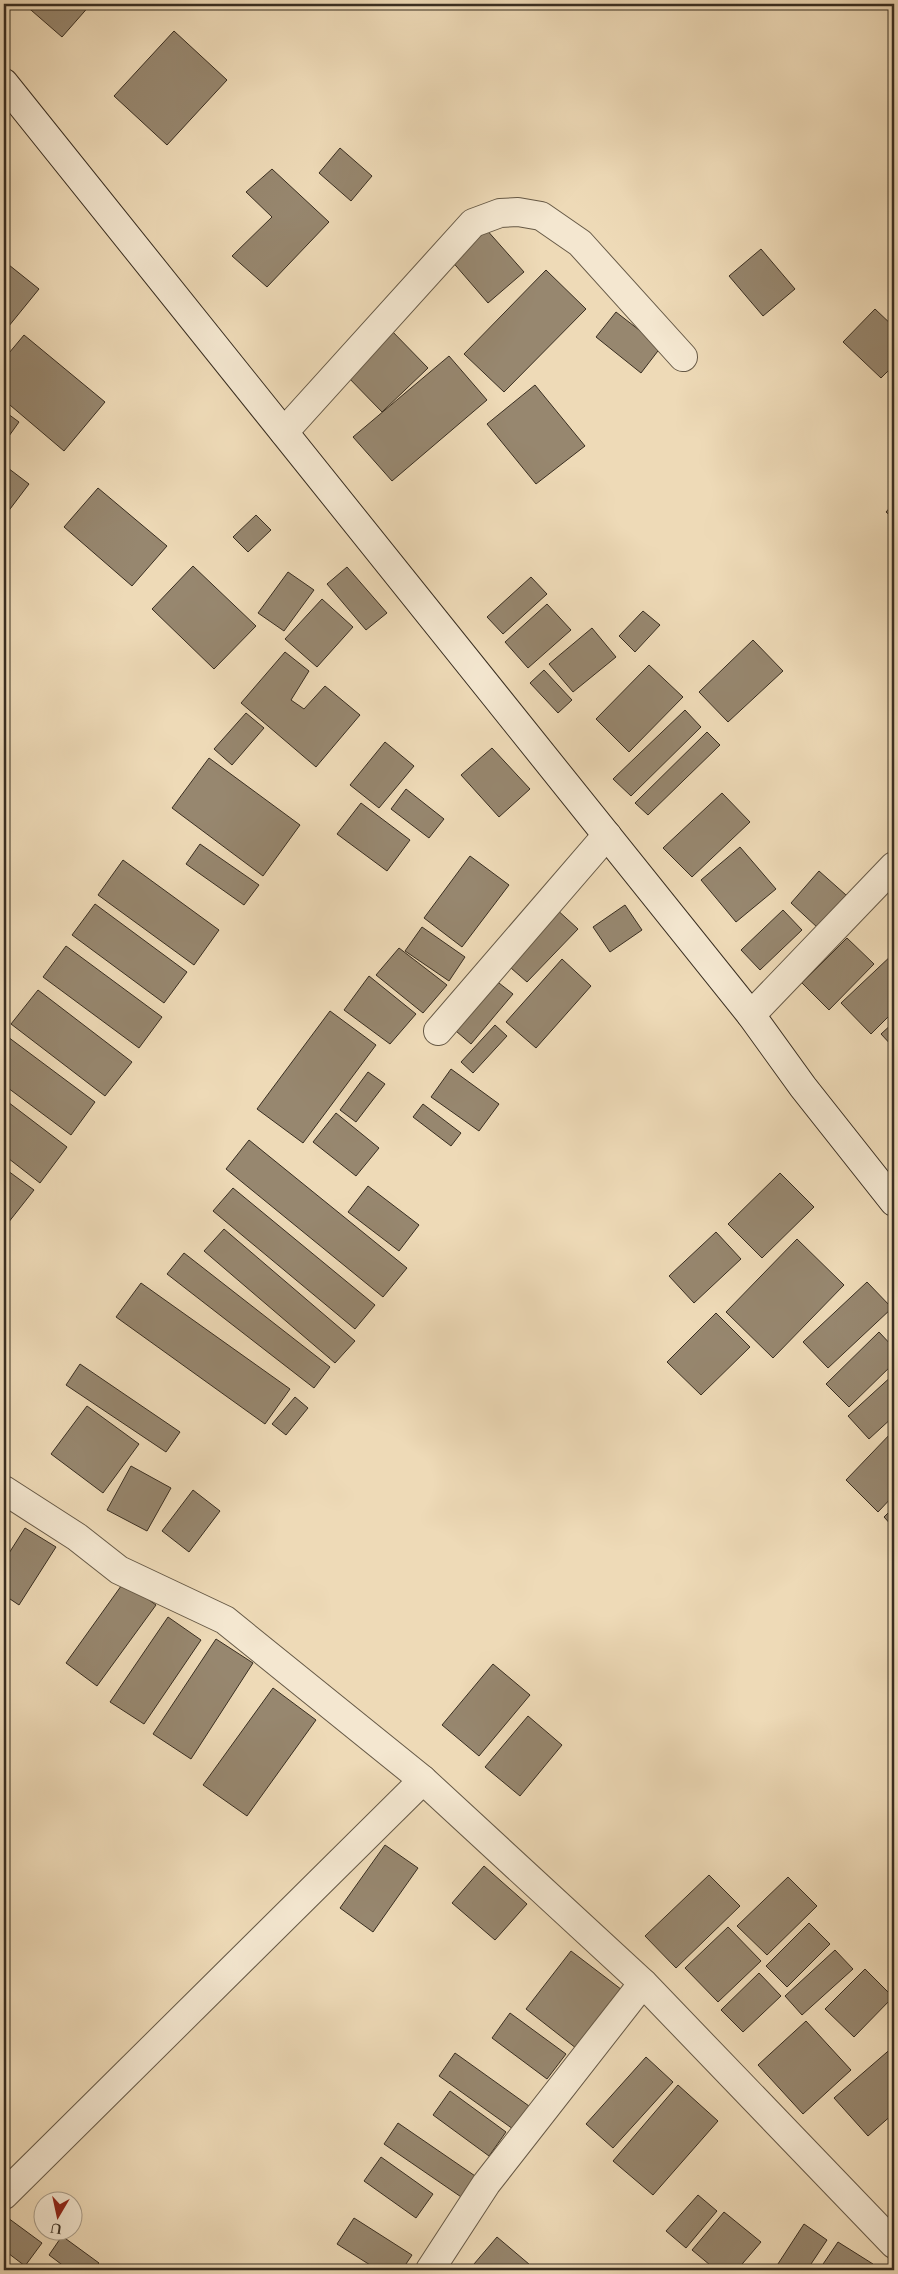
<svg xmlns="http://www.w3.org/2000/svg" width="898" height="2274" font-family="Cardo,serif">
  <rect width="100%" height="100%" fill="#eedab7"/>
  <filter id="stains"><feTurbulence type="fractalNoise" baseFrequency=".004" numOctaves="4"/><feColorMatrix values="0 0 0 0 .2 0 0 0 0 .09 0 0 0 0 .02 0 0 0 .5 -.17"/></filter>
  <radialGradient id="worn" r=".72"><stop offset=".6" stop-color="#630" stop-opacity="0"/><stop offset="1" stop-color="#630" stop-opacity=".3"/></radialGradient>
  <!-- building -->
  <g fill="#97876f" stroke="#392e21">
    <polygon points="24,4 91,4 62,37"/>
    <polygon points="174,31 227,80 167,145 114,96"/>
    <polygon points="340,148 372,176 351,201 319,173"/>
    <polygon points="272,169 329,222 267,287 232,256 272,217 246,192"/>
    <polygon points="485,228 524,272 488,303 450,259"/>
    <polygon points="761,249 795,289 763,316 729,276"/>
    <polygon points="4,261 39,289 4,332"/>
    <polygon points="546,270 586,309 504,392 464,354"/>
    <polygon points="875,309 894,327 894,365 881,378 843,342"/>
    <polygon points="616,312 661,347 641,373 596,337"/>
    <polygon points="389,328 428,368 382,412 344,373"/>
    <polygon points="24,335 105,402 64,451 4,400 4,359"/>
    <polygon points="449,356 487,400 392,481 353,437"/>
    <polygon points="535,385 585,446 536,484 487,424"/>
    <polygon points="4,411 19,422 4,443"/>
    <polygon points="4,465 29,484 4,517"/>
    <polygon points="98,488 167,546 132,586 64,527"/>
    <polygon points="894,503 894,519 886,512"/>
    <polygon points="256,515 271,530 248,552 233,537"/>
    <polygon points="193,566 256,626 214,669 152,609"/>
    <polygon points="347,567 387,613 366,630 327,584"/>
    <polygon points="288,572 314,590 284,631 258,613"/>
    <polygon points="531,577 547,594 503,634 487,617"/>
    <polygon points="322,599 353,627 317,667 285,639"/>
    <polygon points="547,604 571,630 528,668 505,642"/>
    <polygon points="643,611 660,625 635,652 619,636"/>
    <polygon points="592,628 616,657 573,692 549,664"/>
    <polygon points="753,640 783,671 728,722 699,692"/>
    <polygon points="285,652 309,671 291,700 304,709 325,686 360,715 316,767 241,703"/>
    <polygon points="649,665 683,697 629,752 596,719"/>
    <polygon points="544,670 572,700 558,713 530,683"/>
    <polygon points="685,710 701,727 631,796 613,779"/>
    <polygon points="246,713 264,728 232,765 214,749"/>
    <polygon points="707,732 720,745 648,815 635,803"/>
    <polygon points="385,742 414,766 379,808 350,785"/>
    <polygon points="492,748 530,789 499,817 461,775"/>
    <polygon points="209,758 300,825 263,876 172,808"/>
    <polygon points="406,789 444,819 429,838 391,809"/>
    <polygon points="722,793 750,822 692,877 663,848"/>
    <polygon points="361,803 410,840 387,871 337,834"/>
    <polygon points="200,844 259,885 244,905 186,864"/>
    <polygon points="740,847 776,889 736,922 701,880"/>
    <polygon points="470,856 509,885 462,947 424,918"/>
    <polygon points="123,860 219,930 194,965 98,895"/>
    <polygon points="819,871 846,895 818,928 791,903"/>
    <polygon points="95,904 187,972 164,1003 72,935"/>
    <polygon points="625,905 642,930 610,952 593,927"/>
    <polygon points="554,907 578,929 527,982 503,961"/>
    <polygon points="783,910 802,930 760,970 741,950"/>
    <polygon points="422,927 465,957 449,981 405,951"/>
    <polygon points="847,938 874,964 829,1010 802,983"/>
    <polygon points="66,946 162,1017 139,1048 43,977"/>
    <polygon points="399,948 447,985 423,1013 376,975"/>
    <polygon points="894,953 894,1011 871,1034 841,1003"/>
    <polygon points="562,959 591,986 536,1048 506,1022"/>
    <polygon points="369,976 416,1014 390,1044 344,1010"/>
    <polygon points="490,976 513,994 471,1044 449,1025"/>
    <polygon points="38,990 132,1062 105,1096 11,1024"/>
    <polygon points="330,1011 376,1045 303,1143 257,1109"/>
    <polygon points="894,1022 894,1048 881,1034"/>
    <polygon points="495,1025 507,1036 473,1073 461,1062"/>
    <polygon points="4,1034 95,1102 71,1135 4,1085"/>
    <polygon points="451,1069 499,1104 479,1131 431,1097"/>
    <polygon points="368,1072 385,1084 356,1122 340,1110"/>
    <polygon points="4,1099 67,1147 40,1183 4,1155"/>
    <polygon points="423,1104 461,1133 451,1146 413,1117"/>
    <polygon points="336,1113 379,1148 356,1176 313,1142"/>
    <polygon points="249,1140 407,1268 383,1297 226,1169"/>
    <polygon points="4,1168 34,1190 8,1223 4,1220"/>
    <polygon points="780,1173 814,1207 762,1258 728,1224"/>
    <polygon points="368,1186 419,1225 399,1251 348,1212"/>
    <polygon points="233,1188 375,1305 355,1329 213,1211"/>
    <polygon points="224,1229 355,1341 335,1363 204,1251"/>
    <polygon points="716,1232 741,1259 694,1303 669,1276"/>
    <polygon points="797,1239 844,1285 773,1358 726,1312"/>
    <polygon points="184,1253 330,1367 314,1388 167,1274"/>
    <polygon points="867,1282 892,1308 828,1368 803,1342"/>
    <polygon points="141,1283 290,1389 265,1424 116,1317"/>
    <polygon points="716,1313 750,1347 701,1395 667,1362"/>
    <polygon points="879,1332 894,1348 894,1363 849,1407 826,1384"/>
    <polygon points="80,1364 180,1432 166,1452 66,1385"/>
    <polygon points="894,1374 894,1416 869,1439 848,1416"/>
    <polygon points="295,1397 308,1408 286,1435 272,1424"/>
    <polygon points="87,1406 139,1444 103,1493 51,1454"/>
    <polygon points="894,1430 894,1495 878,1512 846,1480"/>
    <polygon points="131,1466 171,1488 147,1531 107,1510"/>
    <polygon points="193,1490 220,1511 189,1552 162,1531"/>
    <polygon points="894,1507 894,1528 884,1517"/>
    <polygon points="25,1528 56,1547 19,1605 4,1595 4,1561"/>
    <polygon points="124,1582 156,1605 97,1686 66,1663"/>
    <polygon points="168,1617 201,1640 144,1724 110,1702"/>
    <polygon points="216,1639 253,1663 191,1759 153,1734"/>
    <polygon points="493,1664 530,1695 479,1756 442,1725"/>
    <polygon points="273,1688 316,1720 247,1816 203,1785"/>
    <polygon points="528,1716 562,1745 520,1796 485,1767"/>
    <polygon points="385,1845 418,1868 373,1932 340,1908"/>
    <polygon points="484,1866 527,1904 495,1940 452,1903"/>
    <polygon points="709,1875 740,1906 676,1968 645,1936"/>
    <polygon points="788,1877 817,1906 767,1955 737,1926"/>
    <polygon points="809,1923 830,1944 787,1987 766,1966"/>
    <polygon points="728,1927 761,1961 718,2002 685,1968"/>
    <polygon points="835,1950 853,1969 802,2015 785,1996"/>
    <polygon points="571,1951 626,1993 581,2052 526,2009"/>
    <polygon points="865,1969 893,1997 854,2037 825,2009"/>
    <polygon points="759,1973 781,1996 743,2032 721,2010"/>
    <polygon points="510,2013 566,2054 547,2079 492,2038"/>
    <polygon points="806,2021 851,2070 803,2114 758,2065"/>
    <polygon points="894,2046 894,2113 868,2136 834,2098"/>
    <polygon points="455,2053 529,2106 513,2129 439,2076"/>
    <polygon points="646,2057 673,2082 613,2148 586,2124"/>
    <polygon points="678,2085 718,2121 653,2195 613,2161"/>
    <polygon points="450,2091 506,2132 489,2156 433,2115"/>
    <polygon points="398,2123 481,2180 467,2201 384,2144"/>
    <polygon points="381,2157 433,2194 416,2218 364,2181"/>
    <polygon points="698,2195 717,2211 686,2248 666,2231"/>
    <polygon points="724,2212 761,2242 737,2270 716,2270 692,2250"/>
    <polygon points="4,2215 42,2243 25,2266 4,2250"/>
    <polygon points="354,2218 412,2255 402,2270 378,2270 337,2244"/>
    <polygon points="804,2224 827,2240 807,2270 774,2270"/>
    <polygon points="62,2236 99,2263 93,2270 69,2270 49,2255"/>
    <polygon points="497,2237 536,2270 481,2270 474,2264"/>
    <polygon points="838,2242 873,2264 869,2270 819,2270"/>
  </g>
  <g fill="none" stroke-linecap="round" stroke-linejoin="round">
    <defs>
      <g id="street">
        <polyline points="284,432 473,223 500,213 518,212 541,216 580,243 683,357"/>
        <polyline points="751,1015 894,866"/>
        <polyline points="438,1031 607,835"/>
        <polyline points="4,1490 77,1537 119,1570 225,1620 423,1780 643,1983 894,2244"/>
        <polyline points="4,2195 423,1780"/>
        <polyline points="430,2270 486,2184 643,1983"/>
      </g>
      <polyline id="secondary" points="4,83 751,1015 803,1087 894,1202"/>
    </defs>
    <!-- street casing -->
    <use href="#street" stroke="#665946" stroke-width="30"/>
    <!-- secondary casing -->
    <use href="#secondary" stroke="#392e21" stroke-width="30"/>
    <!-- street -->
    <use href="#street" stroke="#f4e7d0" stroke-width="28"/>
    <!-- secondary -->
    <use href="#secondary" stroke="#f4e7d0" stroke-width="28"/>
  </g>
  <!-- margin -->
  <rect width="898" height="2274" fill="none" stroke="#eedab7" stroke-width="20"/>
  <rect x="5" y="5" width="888" height="2264" fill="none" stroke="#392e21" stroke-width="2.5"/>
  <rect x="10" y="10" width="878" height="2254" fill="none" stroke="#392e21"/>
  <!-- north arrow -->
  <g transform="translate(58 2216) rotate(189)"><circle r="24" fill="#f4e7d0" stroke="#a99d8a"/>
  <path d="M0-4L9 19L0 12L-9 19Z" fill="#8f2418"/>
  <text y="-8" font-size="14" font-weight="bold" text-anchor="middle" fill="#392e21">U</text>
  </g>
  <rect width="100%" height="100%" filter="url(#stains)"/>
  <rect width="100%" height="100%" fill="url(#worn)"/>
</svg>
